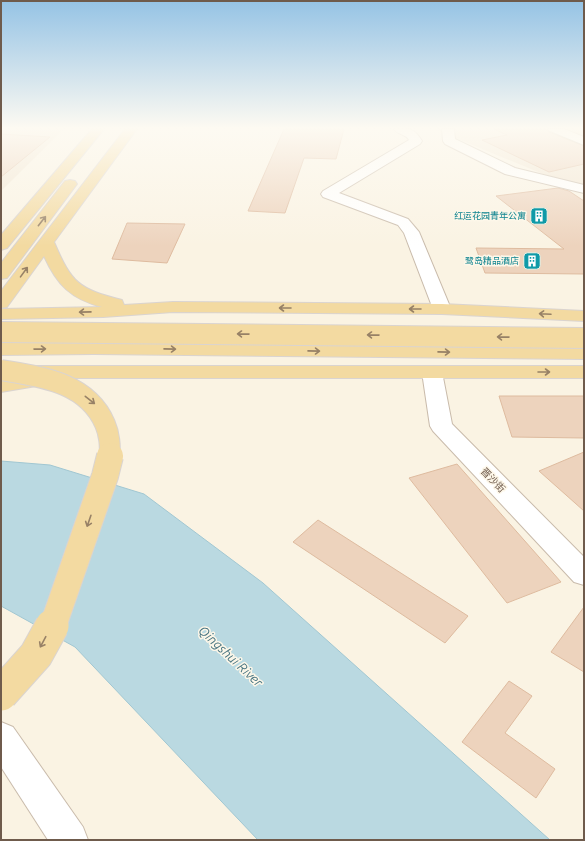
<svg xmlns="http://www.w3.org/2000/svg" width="585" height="841" font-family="Ubuntu,'Noto Sans SC',sans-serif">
  <rect width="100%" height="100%" fill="#faf3e3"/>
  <!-- residential -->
  <g fill="#f1e5d2">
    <polygon points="1,129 64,129 1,191"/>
    <polygon points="434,129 584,129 584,191"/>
  </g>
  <!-- water -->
  <polygon fill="#bad9e1" stroke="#a1c7d2" points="1,461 50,465 144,494 263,583 550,840 258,840 75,647 1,606"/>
  <!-- building -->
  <g fill="#edd3bd" stroke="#debb9f">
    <polygon points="284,129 344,129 336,159 304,158 285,213 248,211"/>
    <polygon points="494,129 547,129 549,132 584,146 584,164 549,172 482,140 507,135"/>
    <polygon points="1,134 50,137 1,177"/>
    <polygon points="558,188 569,191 584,201 584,274 485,273 476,248 564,249 496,196"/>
    <polygon points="127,223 185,224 167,263 112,259"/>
    <polygon points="499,396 584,396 584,438 512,437"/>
    <polygon points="584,452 584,511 539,471"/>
    <polygon points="457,464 561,582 507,603 409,478"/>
    <polygon points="318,520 468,616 445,643 293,542"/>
    <polygon points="584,607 584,672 551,652"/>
    <polygon points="509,681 532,696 505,733 555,769 536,798 462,742"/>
  </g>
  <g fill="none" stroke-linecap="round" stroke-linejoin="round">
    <defs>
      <g id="minor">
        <path d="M394,129C409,128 414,128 422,141L420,144L339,193L408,219L419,232L451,309L448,313L442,314L436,313L433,309L404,233L398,225L323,197L321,194L323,191L409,140C406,134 398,135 394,129Z"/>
        <polygon points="442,129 454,129 455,139 515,168 584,185 584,193 505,174 445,144 443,141"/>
        <polygon points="548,129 564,129 584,137 584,145 550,131"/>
        <polygon points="432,366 439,368 442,372 452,424 584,557 584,585 574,582 433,431 430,426 422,372 425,368"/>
        <polygon points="1,722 13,727 83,827 88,840 48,840 1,767"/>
      </g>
      <g id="major">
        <polygon points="92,129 104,129 7,248 1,250 1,235"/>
        <path d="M125,129H137L54,242C72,284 79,289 122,300L124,305L173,302L442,304L584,311V321L442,314L173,312L103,317L1,319V309L102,307C71,299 57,285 44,256L7,307L1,308V291Z"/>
        <polygon points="70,180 75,181 77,184 7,278 1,279 1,263 65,181"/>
        <polygon points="94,342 584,347 584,359 94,354 1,355 1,343"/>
        <polygon points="30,366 584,366 584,378 57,378 54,383 1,392 1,380 23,376 20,372 23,368"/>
      </g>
    </defs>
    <!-- minor casing -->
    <use href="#minor" stroke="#c9bbab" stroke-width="2"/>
    <!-- major casing -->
    <use href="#major" stroke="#dad4d0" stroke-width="2"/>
    <!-- minor -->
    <use href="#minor" fill="#fff" fill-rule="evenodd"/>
    <!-- major -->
    <use href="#major" fill="#f3daa1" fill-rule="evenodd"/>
    <defs>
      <g id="major-bridge-far2">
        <polyline points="1,332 584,338"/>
        <path d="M1,370C41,377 87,382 105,424C109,433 111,447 109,457"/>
      </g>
      <polyline id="major-bridge-far1" points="51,627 55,620 105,476 110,456"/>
      <polyline id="major-bridge" points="1,694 36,655 52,626"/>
    </defs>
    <!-- major-bridge-far2 casing -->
    <use href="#major-bridge-far2" stroke="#dad4d0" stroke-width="22" stroke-linecap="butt"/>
    <!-- major-bridge-far1 casing -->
    <use href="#major-bridge-far1" stroke="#dad4d0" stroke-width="28" stroke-linecap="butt"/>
    <!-- major-bridge casing -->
    <use href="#major-bridge" stroke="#dad4d0" stroke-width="35" stroke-linecap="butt"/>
    <!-- major-bridge-far2 -->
    <use href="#major-bridge-far2" stroke="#f3daa1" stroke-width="20"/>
    <!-- major-bridge-far1 -->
    <use href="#major-bridge-far1" stroke="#f3daa1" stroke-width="26"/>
    <!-- major-bridge -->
    <use href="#major-bridge" stroke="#f3daa1" stroke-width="33"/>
  </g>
  <!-- one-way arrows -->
  <defs><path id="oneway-shaft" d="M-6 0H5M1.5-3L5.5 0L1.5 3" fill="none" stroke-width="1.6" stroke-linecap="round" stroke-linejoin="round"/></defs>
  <g stroke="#978166">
    <use href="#oneway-shaft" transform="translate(42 221) rotate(-52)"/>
    <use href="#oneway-shaft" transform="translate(24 272) rotate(-54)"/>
    <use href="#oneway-shaft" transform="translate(285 308) rotate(-180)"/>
    <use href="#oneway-shaft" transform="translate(415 309) rotate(-180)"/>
    <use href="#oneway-shaft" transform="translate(85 312) rotate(179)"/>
    <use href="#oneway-shaft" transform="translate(545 314) rotate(-177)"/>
    <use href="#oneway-shaft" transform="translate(243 334) rotate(-179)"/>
    <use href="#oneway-shaft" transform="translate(373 335) rotate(-179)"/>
    <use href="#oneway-shaft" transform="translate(503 337) rotate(-179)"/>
    <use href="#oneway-shaft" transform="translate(40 349) rotate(-1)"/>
    <use href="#oneway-shaft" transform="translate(170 349) rotate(1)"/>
    <use href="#oneway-shaft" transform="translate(314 351) rotate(1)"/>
    <use href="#oneway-shaft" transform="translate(444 352) rotate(1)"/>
    <use href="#oneway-shaft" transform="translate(544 372)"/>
    <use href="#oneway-shaft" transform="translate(90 400) rotate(38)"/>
    <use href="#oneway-shaft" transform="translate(89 521) rotate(109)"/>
    <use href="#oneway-shaft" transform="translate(43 642) rotate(118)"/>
  </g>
  <!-- sky -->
  <linearGradient id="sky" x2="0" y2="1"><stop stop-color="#95c3e5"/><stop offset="0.52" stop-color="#fdfaf2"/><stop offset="1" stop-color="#fdfaf2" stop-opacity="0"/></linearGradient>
  <rect width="585" height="246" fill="url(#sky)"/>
  <!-- icons -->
  <defs>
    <symbol id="building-square" viewBox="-11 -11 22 22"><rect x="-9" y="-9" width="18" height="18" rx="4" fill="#0f9aa8" stroke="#fdf7e9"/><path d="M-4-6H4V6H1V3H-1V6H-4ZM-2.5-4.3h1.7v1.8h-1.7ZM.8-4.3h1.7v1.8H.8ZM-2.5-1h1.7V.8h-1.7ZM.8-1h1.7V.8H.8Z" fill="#fff"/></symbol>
  </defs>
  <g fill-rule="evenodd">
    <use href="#building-square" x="529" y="206" width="20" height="20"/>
    <use href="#building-square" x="522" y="251" width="20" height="20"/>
  </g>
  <g text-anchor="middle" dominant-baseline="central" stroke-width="3" stroke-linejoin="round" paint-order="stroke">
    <!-- far-culture labels -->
    <g font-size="9" fill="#0d838f" stroke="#fdf7e9" text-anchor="end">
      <text x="526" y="216">红运花园青年公寓</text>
      <text x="519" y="261">鹭岛精品酒店</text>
    </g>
    <!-- street labels -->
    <g font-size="10" fill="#6f5b4c" stroke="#fdf7e9">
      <text transform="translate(493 480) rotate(46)">晋沙街</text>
    </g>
    <!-- near-water labels -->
    <g font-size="13" font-style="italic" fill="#477481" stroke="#fdf7e9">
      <text transform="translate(231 656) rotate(43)">Qingshui River</text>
    </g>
  </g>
  <!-- border -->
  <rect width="585" height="841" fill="none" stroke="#6f5b4c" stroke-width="4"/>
</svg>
